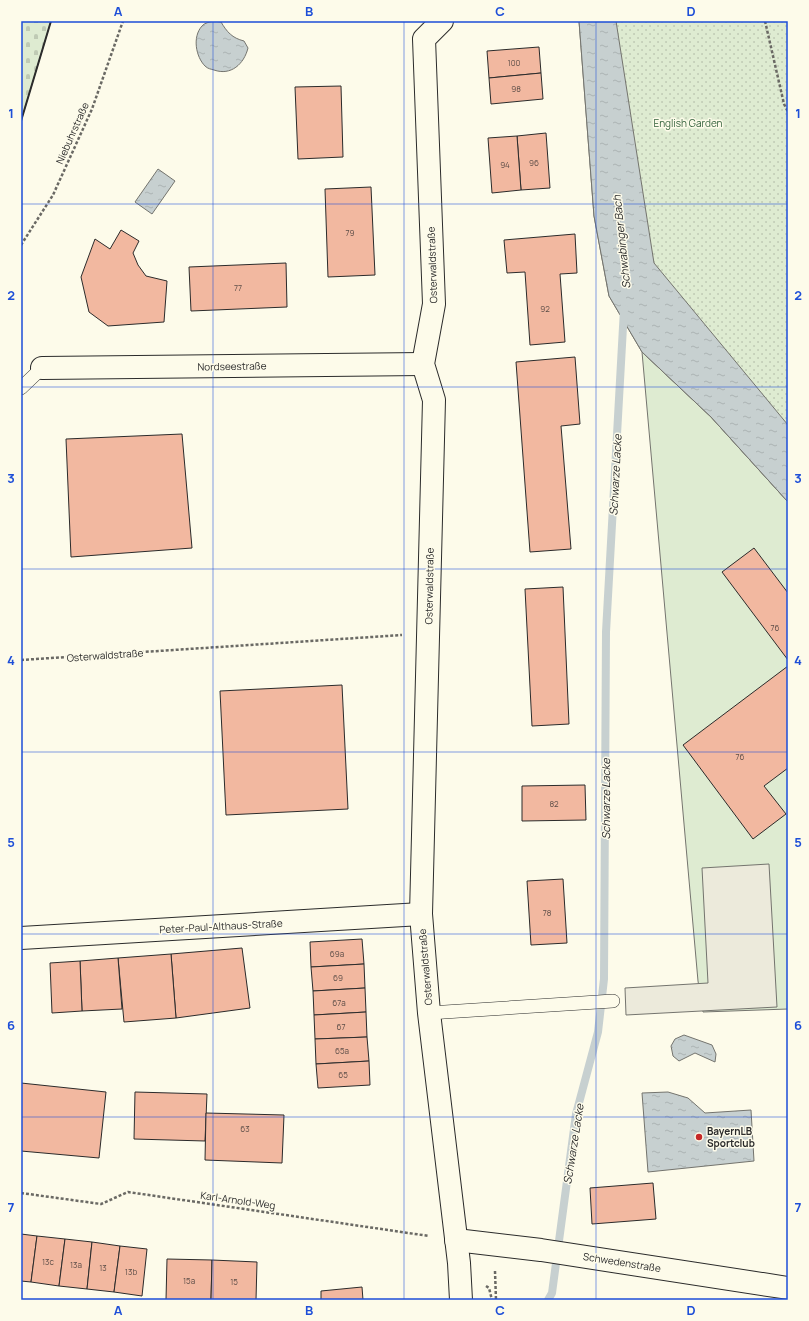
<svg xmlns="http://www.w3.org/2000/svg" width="809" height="1321" font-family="Manrope,sans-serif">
  <defs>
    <pattern id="cemetery-stones" width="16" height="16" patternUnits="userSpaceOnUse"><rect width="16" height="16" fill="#deebd1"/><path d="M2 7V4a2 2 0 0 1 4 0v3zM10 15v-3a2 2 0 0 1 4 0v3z" fill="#bfcab4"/></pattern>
    <pattern id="park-dots" width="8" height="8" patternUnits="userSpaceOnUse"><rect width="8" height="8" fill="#deebd1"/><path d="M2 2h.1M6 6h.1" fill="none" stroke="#bfcab4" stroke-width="1.8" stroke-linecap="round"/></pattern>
    <pattern id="water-ripples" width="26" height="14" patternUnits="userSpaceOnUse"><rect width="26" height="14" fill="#c7d0d0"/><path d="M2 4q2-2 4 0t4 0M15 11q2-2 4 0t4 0" fill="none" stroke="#abb3b3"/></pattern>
  </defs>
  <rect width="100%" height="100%" fill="#fdfbea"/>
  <!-- green -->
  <polygon fill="#deebd1" stroke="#74746e" points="642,352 711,417 788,502 788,1009 703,1012 698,981"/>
  <!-- cemetery -->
  <polygon fill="url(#cemetery-stones)" stroke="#74746e" points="21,21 51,21 21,121"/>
  <!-- park -->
  <polygon fill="url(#park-dots)" stroke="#74746e" points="579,21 788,21 788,502 711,417 642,352 609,296 594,216"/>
  <!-- parking -->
  <polygon fill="#eceadb" stroke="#74746e" points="769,864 777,1007 626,1015 625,988 708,983 702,868"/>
  <!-- water -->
  <g fill="url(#water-ripples)" stroke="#74746e">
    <path d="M213,21L221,22C227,32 232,38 244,41L248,48C244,64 231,76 214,70C211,69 208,69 205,66C196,57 192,37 202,26C204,23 210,22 213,21Z"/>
    <polygon points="579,21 616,21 654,263 788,425 788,502 711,417 642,352 609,296 594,216"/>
    <polygon points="158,169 175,181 152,214 135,202"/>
    <polygon points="684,1035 712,1045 716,1054 715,1062 695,1053 679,1061 673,1056 671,1046 675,1039"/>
    <polygon points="668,1092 688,1098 705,1113 751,1110 754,1161 648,1172 642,1093"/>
  </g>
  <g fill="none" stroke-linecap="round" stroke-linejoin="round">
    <!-- stream -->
    <polyline stroke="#c7d0d0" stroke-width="8" points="548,1300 552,1293 576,1114 598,1032 604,979 606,632 624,309"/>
  </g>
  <!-- building -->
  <g fill="#f2b8a0" stroke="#2b2b2b">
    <polygon points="539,47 541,73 489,78 487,51"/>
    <polygon points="541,73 543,99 491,104 489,78"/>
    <polygon points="341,86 343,157 298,159 295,87"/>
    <polygon points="546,133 550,188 521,190 517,136"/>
    <polygon points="517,136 521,190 492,193 488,138"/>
    <polygon points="371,187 375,275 328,277 325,189"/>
    <polygon points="121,230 139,241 133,253 138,265 146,276 167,281 164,322 108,326 89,312 81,277 95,239 110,249"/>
    <polygon points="575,234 577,273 560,274 565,342 530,345 525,272 507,273 504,240"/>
    <polygon points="286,263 287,307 191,311 189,267"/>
    <polygon points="575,357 580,424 561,426 571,549 530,552 516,362"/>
    <polygon points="182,434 192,548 71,557 66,439"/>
    <polygon points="754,548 788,593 788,660 722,572"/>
    <polygon points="563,587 569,724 532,726 525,589"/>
    <polygon points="788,666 788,768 764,786 786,814 753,839 683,745"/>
    <polygon points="342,685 348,809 226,815 220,691"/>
    <polygon points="585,785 586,820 522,821 522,786"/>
    <polygon points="563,879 567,943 531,945 527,881"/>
    <polygon points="362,939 364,964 311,967 310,942"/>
    <polygon points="242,948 250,1008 176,1018 171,954"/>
    <polygon points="171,954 176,1018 124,1022 118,958"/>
    <polygon points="118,958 122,1009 82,1011 80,961"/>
    <polygon points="80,961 82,1011 52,1013 50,963"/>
    <polygon points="364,964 365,988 313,991 311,967"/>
    <polygon points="365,988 366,1012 314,1015 313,991"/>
    <polygon points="366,1012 367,1037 315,1039 314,1015"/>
    <polygon points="367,1037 369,1061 316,1064 315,1039"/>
    <polygon points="369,1061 370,1085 318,1088 316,1064"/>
    <polygon points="21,1083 106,1092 99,1158 21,1151"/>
    <polygon points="135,1092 207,1094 205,1141 134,1139"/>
    <polygon points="206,1113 284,1115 282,1163 205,1160"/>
    <polygon points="653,1183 656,1219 592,1224 590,1188"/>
    <polygon points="21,1234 37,1236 31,1282 21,1281"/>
    <polygon points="37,1236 65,1239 59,1286 31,1282"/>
    <polygon points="65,1239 92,1242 87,1289 59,1286"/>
    <polygon points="92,1242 120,1246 114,1292 87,1289"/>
    <polygon points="120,1246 147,1249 142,1296 114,1292"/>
    <polygon points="167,1259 212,1260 211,1300 166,1300"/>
    <polygon points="212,1260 257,1262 256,1300 211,1300"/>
    <polygon points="362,1287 363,1300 321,1300 321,1291"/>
  </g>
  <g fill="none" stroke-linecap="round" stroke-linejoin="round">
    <defs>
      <g id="lane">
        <polyline points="21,388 42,368"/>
        <polyline points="429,1013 613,1001"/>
      </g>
      <g id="street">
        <polyline points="442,21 424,39 434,304 423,364 434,400 421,914 429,1013 459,1263 461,1300"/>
        <polyline points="42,368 423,364"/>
        <polyline points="21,938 421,914"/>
        <polyline points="456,1240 541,1250 788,1288"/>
      </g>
    </defs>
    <!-- lane casing -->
    <use href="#lane" stroke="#2b2b2b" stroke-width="14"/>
    <!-- street casing -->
    <use href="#street" stroke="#2b2b2b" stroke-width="24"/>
    <!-- path -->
    <g stroke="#6a6964" stroke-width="2.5" stroke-dasharray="3 2" stroke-linecap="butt">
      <polyline points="765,21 784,104 788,112"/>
      <polyline points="21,245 53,195 92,109 123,21"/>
      <polyline points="21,660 402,635"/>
      <polyline points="21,1193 101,1204 128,1192 429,1236"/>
      <polyline points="495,1271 496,1300"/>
      <polyline points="486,1286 489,1288 492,1300"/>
    </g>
    <!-- lane -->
    <use href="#lane" stroke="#fdfbea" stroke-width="13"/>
    <!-- street -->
    <use href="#street" stroke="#fdfbea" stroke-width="22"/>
    <!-- wall -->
    <polyline stroke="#2b2b2b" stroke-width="2" points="21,121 51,21"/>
  </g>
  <!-- grid -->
  <path fill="none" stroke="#1d4ed8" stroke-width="1" stroke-opacity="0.55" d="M213,21V1300M404,21V1300M596,21V1300M21,204H788M21,387H788M21,569H788M21,752H788M21,934H788M21,1117H788"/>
  <!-- markers -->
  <circle fill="#c62828" stroke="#fdfbea" stroke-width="1.5" cx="699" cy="1137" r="4"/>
  <g text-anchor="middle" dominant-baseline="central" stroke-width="3" stroke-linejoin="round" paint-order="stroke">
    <!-- number labels -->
    <g font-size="8" fill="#5d4e48">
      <text x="514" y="62">100</text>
      <text x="516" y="88">98</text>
      <text x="534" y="162">96</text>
      <text x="505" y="164">94</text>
      <text x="350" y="232">79</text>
      <text x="238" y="287">77</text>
      <text x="545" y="308">92</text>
      <text x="775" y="627">76</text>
      <text x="740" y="756">76</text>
      <text x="554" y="803">82</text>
      <text x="547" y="912">78</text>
      <text x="337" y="953">69a</text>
      <text x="338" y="977">69</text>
      <text x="339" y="1002">67a</text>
      <text x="341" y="1026">67</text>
      <text x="342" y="1050">65a</text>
      <text x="343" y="1074">65</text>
      <text x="245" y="1128">63</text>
      <text x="48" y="1261">13c</text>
      <text x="76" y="1264">13a</text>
      <text x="103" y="1267">13</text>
      <text x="131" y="1271">13b</text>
      <text x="189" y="1280">15a</text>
      <text x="234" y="1281">15</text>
    </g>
    <!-- park labels -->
    <g font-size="10" fill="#34623c" stroke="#fdfbea">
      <text x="688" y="123">English Garden</text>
    </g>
    <!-- street labels -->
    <g font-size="10" fill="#2b2b2b" stroke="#fdfbea">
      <text transform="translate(72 133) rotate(-66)">Niebuhrstraße</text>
      <text transform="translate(432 265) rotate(-92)">Osterwaldstraße</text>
      <text transform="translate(232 366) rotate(-1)">Nordseestraße</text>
      <text transform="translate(429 586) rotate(-89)">Osterwaldstraße</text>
      <text transform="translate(105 655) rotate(-4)">Osterwaldstraße</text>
      <text transform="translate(221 926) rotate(-3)">Peter-Paul-Althaus-Straße</text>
      <text transform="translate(425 967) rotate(-95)">Osterwaldstraße</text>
      <text transform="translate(238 1200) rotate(8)">Karl-Arnold-Weg</text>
      <text transform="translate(622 1262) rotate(9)">Schwedenstraße</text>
    </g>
    <!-- poi labels -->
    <g font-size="10" font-weight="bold" fill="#2b2b2b" stroke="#fdfbea" text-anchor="start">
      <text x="707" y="1131">BayernLB<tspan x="707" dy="12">Sportclub</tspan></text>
    </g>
    <!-- water labels -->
    <g font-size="11" font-style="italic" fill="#2b2b2b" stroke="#fdfbea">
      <text transform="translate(621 242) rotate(-96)">Schwabinger Bach</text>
      <text transform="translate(615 475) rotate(-87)">Schwarze Lacke</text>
      <text transform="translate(605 799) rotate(-90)">Schwarze Lacke</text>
      <text transform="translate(573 1144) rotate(-81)">Schwarze Lacke</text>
    </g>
  </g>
  <!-- border -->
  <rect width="809" height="1321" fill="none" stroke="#fdfbea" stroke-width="44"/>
  <rect x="22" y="22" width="765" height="1277" fill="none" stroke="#1d4ed8" stroke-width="1.5"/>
  <g font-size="13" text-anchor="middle" font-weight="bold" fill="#1d4ed8">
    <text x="118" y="16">A</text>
    <text x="309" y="16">B</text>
    <text x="500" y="16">C</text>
    <text x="691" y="16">D</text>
    <text x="11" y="118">1</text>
    <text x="798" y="118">1</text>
    <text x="11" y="300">2</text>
    <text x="798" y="300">2</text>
    <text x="11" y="483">3</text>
    <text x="798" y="483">3</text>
    <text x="11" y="665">4</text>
    <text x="798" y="665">4</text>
    <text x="11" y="847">5</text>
    <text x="798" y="847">5</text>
    <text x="11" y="1030">6</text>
    <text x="798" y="1030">6</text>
    <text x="11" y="1212">7</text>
    <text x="798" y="1212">7</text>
    <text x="118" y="1315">A</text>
    <text x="309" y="1315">B</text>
    <text x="500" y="1315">C</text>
    <text x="691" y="1315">D</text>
  </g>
</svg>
